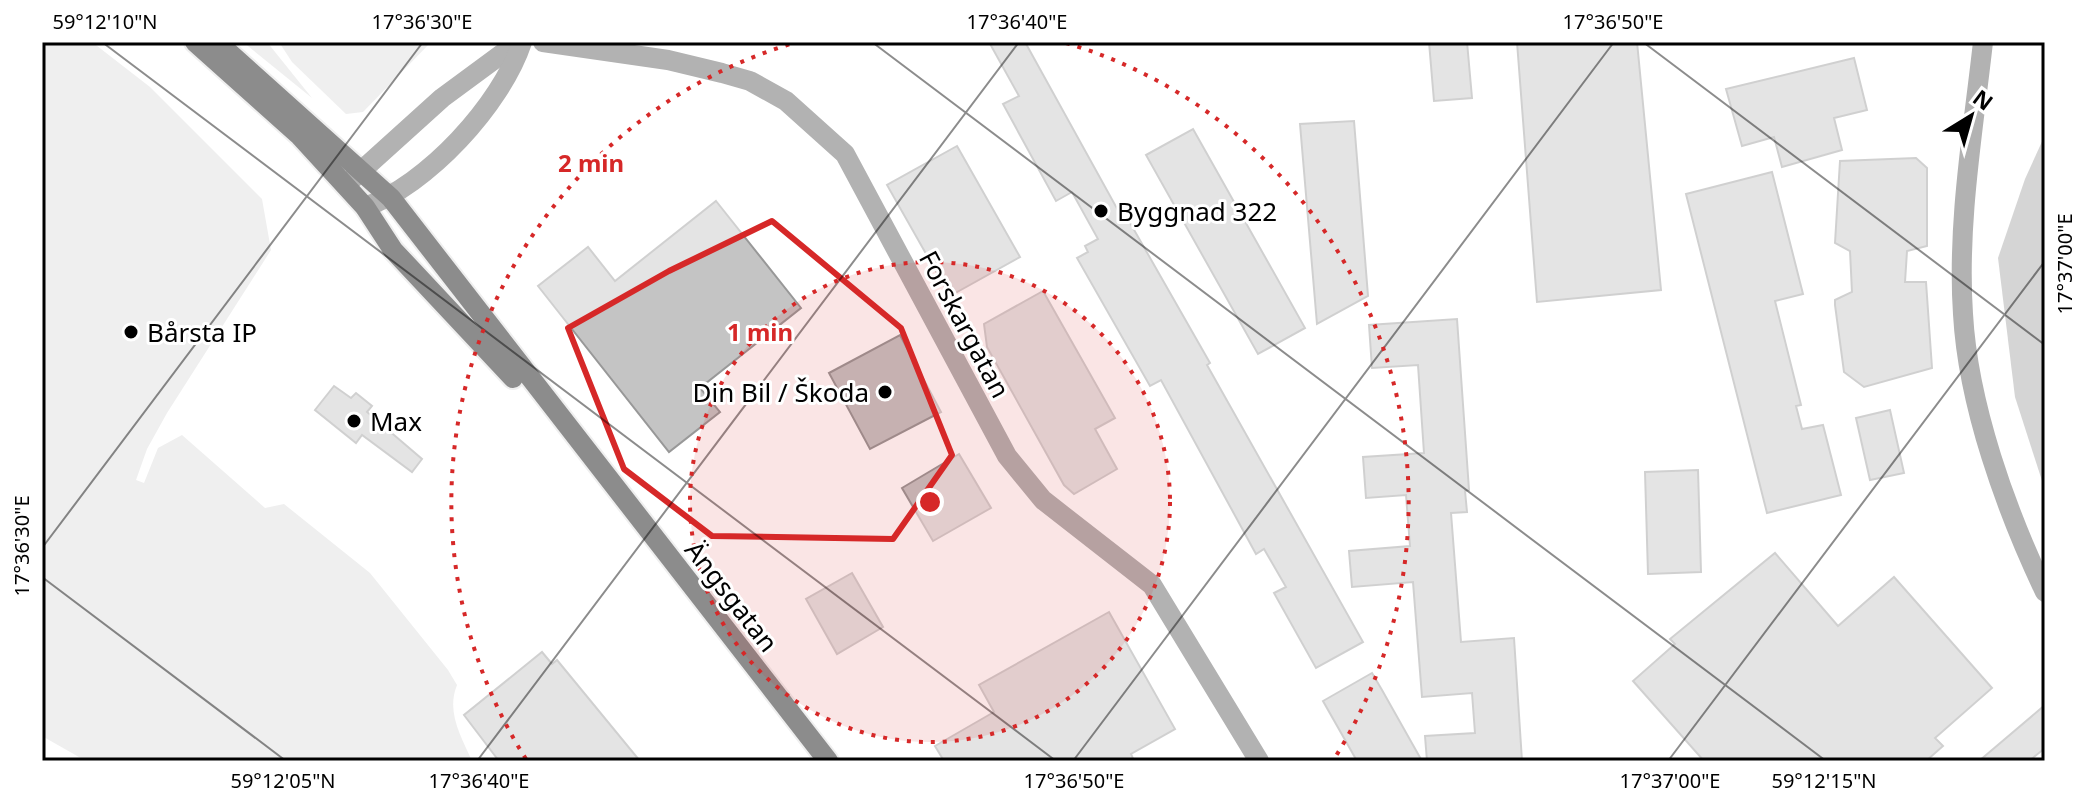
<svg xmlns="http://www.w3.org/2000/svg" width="2087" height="803" font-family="'Noto Sans',sans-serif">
  <rect width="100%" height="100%" fill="#fff"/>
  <!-- green -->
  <g fill="#dbdbdb">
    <path d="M42,42H92L150,87L262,199L271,250L167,413L147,449L136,480L144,483L158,448L182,435L265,508L284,504L370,573L448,670L457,685C446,712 461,736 472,761H86L42,736Z"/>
    <polygon points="243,42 267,42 312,98"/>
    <polygon points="279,42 431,42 363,112 346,114 292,62"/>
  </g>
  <!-- water -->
  <polygon fill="#a2a2a2" points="2045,135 2045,490 2015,397 1998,258 2025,179"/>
  <!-- building -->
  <g fill="#c4c4c4" stroke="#989898" stroke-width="2">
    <polygon points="989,42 1025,42 1125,223 1129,221 1210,363 1207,365 1363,642 1316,668 1274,593 1286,587 1264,549 1256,554 1161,380 1150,386 1077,258 1088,252 1085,246 1098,239 1072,192 1056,201 1003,104 1019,96"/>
    <polygon points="1429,42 1467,42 1472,98 1434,101"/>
    <polygon points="1517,42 1637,42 1661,290 1537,302"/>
    <polygon points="1854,58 1867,110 1834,118 1842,150 1782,167 1774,137 1742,146 1726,89"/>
    <polygon points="1354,121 1368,296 1317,324 1300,124"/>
    <polygon points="1193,129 1305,328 1258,354 1146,155"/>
    <polygon points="957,146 1020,257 950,296 887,185"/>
    <polygon points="1916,158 1927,168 1927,246 1907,251 1905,282 1926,282 1932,368 1864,387 1844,372 1835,305 1835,300 1852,292 1850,251 1835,243 1840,161"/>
    <polygon points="1772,172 1803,294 1775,301 1801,405 1796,406 1802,429 1823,425 1841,495 1767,513 1686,194"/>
    <polygon points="716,201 801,308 700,388 720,412 669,452 538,286 588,247 615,281"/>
    <polygon points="1043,291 1115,418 1095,429 1117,469 1074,494 1064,485 987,347 984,324"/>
    <polygon points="1457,319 1469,490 1465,491 1467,512 1451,513 1461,642 1514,638 1522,761 1427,761 1425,736 1475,733 1472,693 1422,697 1413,582 1352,587 1349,551 1410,546 1406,495 1366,498 1363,457 1424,453 1418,365 1372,368 1369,325"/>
    <polygon points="900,335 941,412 870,449 829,373"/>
    <polygon points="334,386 351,398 356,393 372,406 367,412 422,459 412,472 362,435 356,443 315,410"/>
    <polygon points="1890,410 1904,473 1870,480 1856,418"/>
    <polygon points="959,454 991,508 933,541 902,488"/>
    <polygon points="1698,470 1701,572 1648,574 1645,472"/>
    <polygon points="1775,553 1838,626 1894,577 1992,688 1935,738 1943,746 1926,761 1704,761 1633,681 1675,644 1670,639"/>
    <polygon points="852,573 883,627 837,654 806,599"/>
    <polygon points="1109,612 1175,729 1131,754 1134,761 944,761 935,746 994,712 979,685"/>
    <polygon points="542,652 552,664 557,660 640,761 499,761 464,715"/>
    <polygon points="1372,673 1382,690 1422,761 1357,761 1323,701"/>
    <polygon points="2045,705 2045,748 2029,761 1979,761"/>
  </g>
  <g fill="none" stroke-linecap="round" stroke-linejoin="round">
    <defs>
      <g id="major">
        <polyline points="195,42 299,135 365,207 393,250 513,378"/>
        <polyline points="217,42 391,198 828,761"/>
      </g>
    </defs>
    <!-- major casing -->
    <use href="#major" stroke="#dbdbdb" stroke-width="24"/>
    <!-- minor -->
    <g stroke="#545454" stroke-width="20">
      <polyline points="543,42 668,60 722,73 750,81 786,101 845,154 1007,456 1043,500 1152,585 1259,761"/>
      <path d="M1983,42C1973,132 1957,224 1963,314C1968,405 2006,510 2045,592"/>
      <polyline points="349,182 442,98 518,42"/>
      <path d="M365,207C427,185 501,105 522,42"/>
    </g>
    <!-- major -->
    <use href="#major" stroke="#000" stroke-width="20"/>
  </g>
  <!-- marked area -->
  <path d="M0 0H2087V803H0ZM772,221L901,328L952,455L893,539L712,536L624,469L568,328L669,271Z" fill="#fff" fill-opacity=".55" fill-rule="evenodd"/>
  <path fill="none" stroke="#d62828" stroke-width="6" stroke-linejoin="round" d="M772,221L901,328L952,455L893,539L712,536L624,469L568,328L669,271Z"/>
  <!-- ticks -->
  <path fill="none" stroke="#000" stroke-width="2" stroke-opacity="0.45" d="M102,42L1056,761M872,42L1826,761M1643,42L2045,345M42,548L423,42M42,577L286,761M477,761L1019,42M1073,761L1614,42M1668,761L2045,261"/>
  <!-- distance rings -->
  <circle cx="930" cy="502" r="240" fill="#d62828" fill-opacity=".12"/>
  <g fill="none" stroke="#d62828" stroke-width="4" stroke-dasharray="4 8">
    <circle cx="930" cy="502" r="240"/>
    <path d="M526 759A479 479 0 0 1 794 43M1066 43A479 479 0 0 1 1334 759"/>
  </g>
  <!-- markers -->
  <g fill="#000" stroke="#fff" stroke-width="3">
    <circle cx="1101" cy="211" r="8"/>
    <circle cx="131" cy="332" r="8"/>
    <circle cx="885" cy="392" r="8"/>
    <circle cx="354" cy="421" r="8"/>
  </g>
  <g text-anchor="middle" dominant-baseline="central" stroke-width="6" stroke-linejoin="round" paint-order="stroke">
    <!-- poi labels -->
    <g font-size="26" fill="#000" stroke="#fff" text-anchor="start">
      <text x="1117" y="211">Byggnad 322</text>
      <text x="147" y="332">Bårsta IP</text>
      <text x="869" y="392" text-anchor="end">Din Bil / Škoda</text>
      <text x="370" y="421">Max</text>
    </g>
    <!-- street labels -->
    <g font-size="26" fill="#000" stroke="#fff">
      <text transform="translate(965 324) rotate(62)">Forskargatan</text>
      <text transform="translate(732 596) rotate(52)">Ängsgatan</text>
    </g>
  </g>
  <circle cx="930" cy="502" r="12" fill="#d62828" stroke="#fff" stroke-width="4"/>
  <g font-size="24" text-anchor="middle" font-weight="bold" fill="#d62828" stroke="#fff" stroke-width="6" stroke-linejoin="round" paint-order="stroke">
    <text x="591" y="172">2 min</text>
    <text x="760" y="341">1 min</text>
  </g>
  <!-- border -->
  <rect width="2087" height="803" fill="none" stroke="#ffffff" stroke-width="88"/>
  <!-- north arrow -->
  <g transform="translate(1971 116) rotate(37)" stroke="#ffffff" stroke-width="6" paint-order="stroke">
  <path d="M0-6L14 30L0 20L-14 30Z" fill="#000000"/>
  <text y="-12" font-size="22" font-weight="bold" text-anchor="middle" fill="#000000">N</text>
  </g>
  <rect x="44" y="44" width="1999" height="715" fill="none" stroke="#000" stroke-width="3"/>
  <g font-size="20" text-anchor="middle" fill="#000">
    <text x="105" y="29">59°12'10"N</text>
    <text x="422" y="29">17°36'30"E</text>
    <text x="1017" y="29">17°36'40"E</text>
    <text x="1613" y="29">17°36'50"E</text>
    <text transform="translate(2065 264) rotate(-90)" y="7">17°37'00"E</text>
    <text transform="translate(22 546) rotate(-90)" y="7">17°36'30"E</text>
    <text x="283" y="788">59°12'05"N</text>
    <text x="479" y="788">17°36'40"E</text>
    <text x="1074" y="788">17°36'50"E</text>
    <text x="1670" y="788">17°37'00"E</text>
    <text x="1824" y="788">59°12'15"N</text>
  </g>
</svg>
